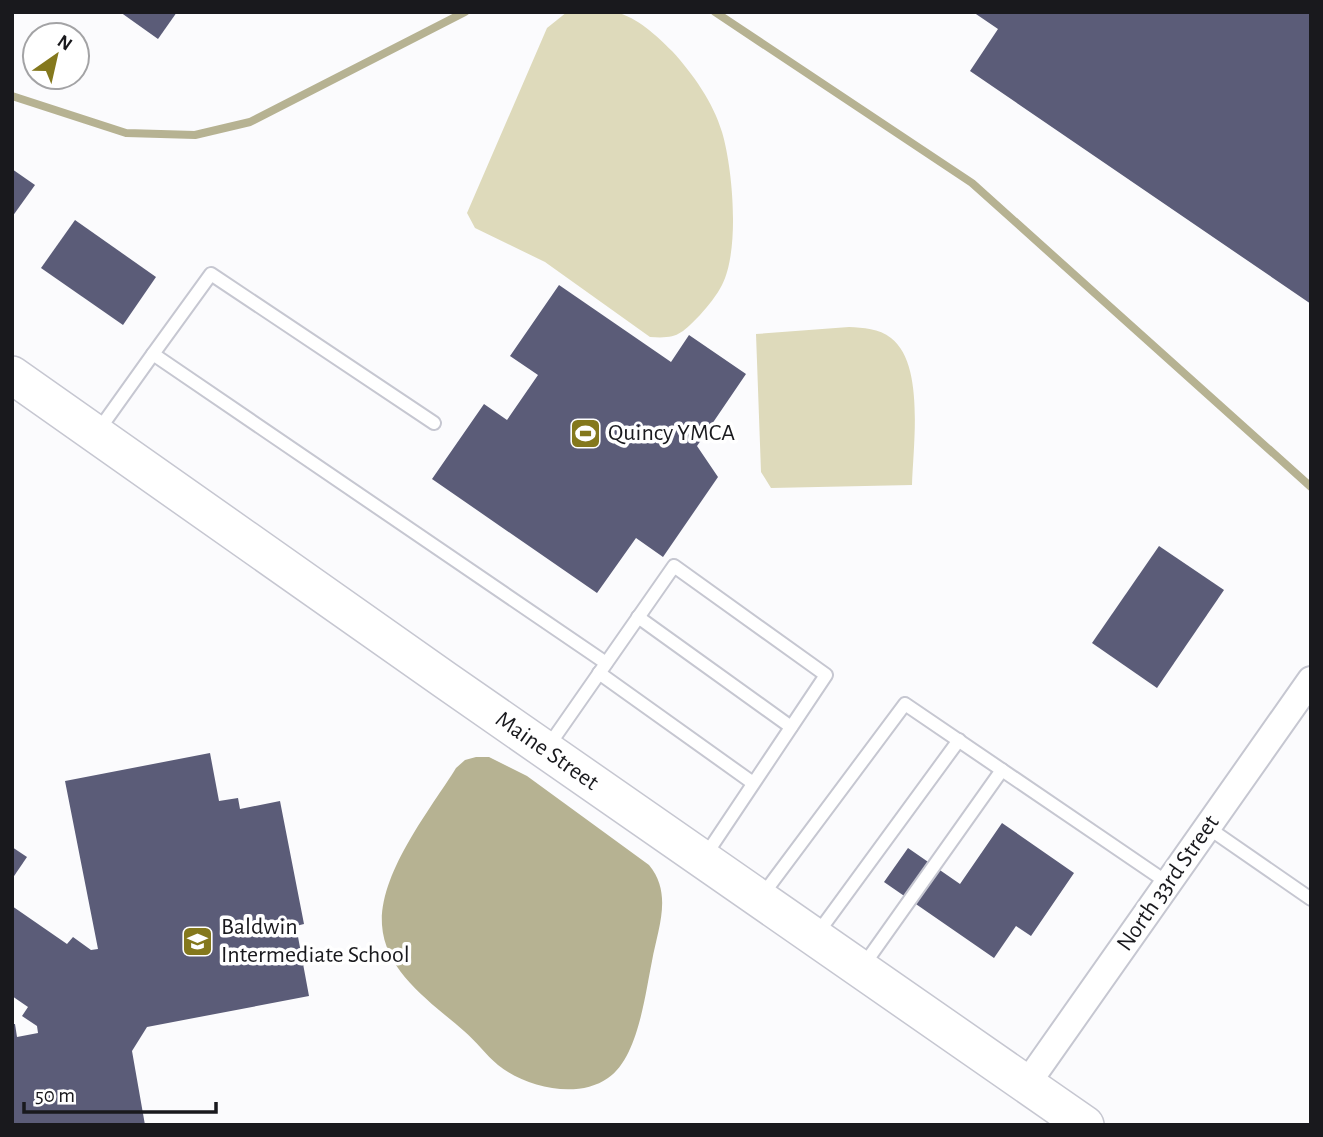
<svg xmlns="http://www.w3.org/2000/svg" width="1323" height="1137" font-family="'Alegreya Sans',sans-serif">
  <rect width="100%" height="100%" fill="#fbfbfd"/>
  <!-- grass -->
  <g fill="#dedabb">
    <path d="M567,12C582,12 601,9 615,12C637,17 657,36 672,51C693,74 713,102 722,132C733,169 740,250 722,285C717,295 708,306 700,315C681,334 678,339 650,337L545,262L475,228L467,213L547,28Z"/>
    <path d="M849,327C863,328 879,328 891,338C925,364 913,446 912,485L771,488L761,472L756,334Z"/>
  </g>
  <!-- water -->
  <path fill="#b6b292" d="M476,757H489L527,776L649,865C673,894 658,928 652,961C645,995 638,1058 608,1078C577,1100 525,1087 498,1065C486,1055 476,1041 464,1031C432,1003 385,972 382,925C379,873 430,810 456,768L465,760Z"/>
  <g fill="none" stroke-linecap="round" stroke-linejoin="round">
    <!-- stream -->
    <g stroke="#b6b292" stroke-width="8">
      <polyline points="715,12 972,183 1311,487"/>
      <polyline points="12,96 126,133 195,135 250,122 465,12"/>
    </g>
  </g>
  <!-- building -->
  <g fill="#5b5c78">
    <polygon points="120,12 177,12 158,39"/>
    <polygon points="973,12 1311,12 1311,304 970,71 998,29"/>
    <polygon points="12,169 35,185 12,217"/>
    <polygon points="75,220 156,277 123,325 41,268"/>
    <polygon points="559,285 671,362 689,335 746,374 697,446 718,477 663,557 636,538 597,593 432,479 484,404 507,420 538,375 510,356"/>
    <polygon points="1159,546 1224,590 1157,688 1092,643"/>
    <polygon points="210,753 219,801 238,798 240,809 280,801 304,924 296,926 309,996 147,1027 132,1051 145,1125 12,1125 12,1024 15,1024 17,1037 38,1033 37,1026 22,1016 28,1007 12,996 12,906 67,944 73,937 91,950 98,949 65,781"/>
    <polygon points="1002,823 1074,873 1031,936 1016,926 994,958 884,882 908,848 960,884"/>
    <polygon points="12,847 27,857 12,879"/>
  </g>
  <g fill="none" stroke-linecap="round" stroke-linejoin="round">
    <defs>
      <g id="lane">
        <polyline points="153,354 211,274 434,423"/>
        <polyline points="98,431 153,354 606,663"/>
        <polyline points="638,617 791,727"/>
        <polyline points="599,673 753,783"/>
        <polyline points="547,748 674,566 826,675 705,856"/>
        <polyline points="1207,827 1311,899"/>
        <polyline points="761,897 905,704 1168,883"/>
        <polyline points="817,934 959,740"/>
        <polyline points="863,966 1002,770"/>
      </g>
      <polyline id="street" points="1026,1085 1311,680"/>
      <polyline id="secondary" points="12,375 445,680 1085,1125"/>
    </defs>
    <!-- lane casing -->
    <use href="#lane" stroke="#c6c7d1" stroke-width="16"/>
    <!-- street casing -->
    <use href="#street" stroke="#c6c7d1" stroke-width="30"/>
    <!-- secondary casing -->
    <use href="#secondary" stroke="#c6c7d1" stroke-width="40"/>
    <!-- lane -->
    <use href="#lane" stroke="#fff" stroke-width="12"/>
    <!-- street -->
    <use href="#street" stroke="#fff" stroke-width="26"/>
    <!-- secondary -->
    <use href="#secondary" stroke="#fff" stroke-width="37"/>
  </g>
  <!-- icons -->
  <defs>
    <symbol id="stadium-square" viewBox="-11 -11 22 22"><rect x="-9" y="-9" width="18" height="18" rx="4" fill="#84781d" stroke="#fff"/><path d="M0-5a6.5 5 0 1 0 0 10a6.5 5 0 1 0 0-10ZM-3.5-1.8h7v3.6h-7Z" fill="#fff"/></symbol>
    <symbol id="school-square" viewBox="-11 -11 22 22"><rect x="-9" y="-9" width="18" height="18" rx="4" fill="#84781d" stroke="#fff"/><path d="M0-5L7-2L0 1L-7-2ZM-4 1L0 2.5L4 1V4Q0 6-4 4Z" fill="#fff"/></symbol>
  </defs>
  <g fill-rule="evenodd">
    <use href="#stadium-square" x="568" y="416" width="35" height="35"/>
    <use href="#school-square" x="180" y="924" width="35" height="35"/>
  </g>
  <g text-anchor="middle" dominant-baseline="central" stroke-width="7" stroke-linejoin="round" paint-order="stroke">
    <!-- poi labels -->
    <g font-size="24" fill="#19191d" stroke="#fff" text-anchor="start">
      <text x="608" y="433">Quincy YMCA</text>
      <text x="221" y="927">Baldwin<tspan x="221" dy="28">Intermediate School</tspan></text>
    </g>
    <!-- street labels -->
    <g font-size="24" fill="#19191d" stroke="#fff">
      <text transform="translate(547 751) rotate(35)">Maine Street</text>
      <text transform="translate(1168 883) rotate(-55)">North 33rd Street</text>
    </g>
  </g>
  <!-- border -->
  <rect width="1323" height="1137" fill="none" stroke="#19191d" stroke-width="28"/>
  <!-- north arrow -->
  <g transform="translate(56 56) rotate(34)"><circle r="33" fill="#ffffff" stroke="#a3a3a5" stroke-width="2"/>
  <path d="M0-5L12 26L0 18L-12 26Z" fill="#84781d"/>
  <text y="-10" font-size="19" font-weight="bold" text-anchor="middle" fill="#19191d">N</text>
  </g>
  <!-- scale -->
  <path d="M24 1102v10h192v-10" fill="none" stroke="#19191d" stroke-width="3.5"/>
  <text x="35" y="1102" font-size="21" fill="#19191d" stroke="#ffffff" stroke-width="5" paint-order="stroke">50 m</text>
</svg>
